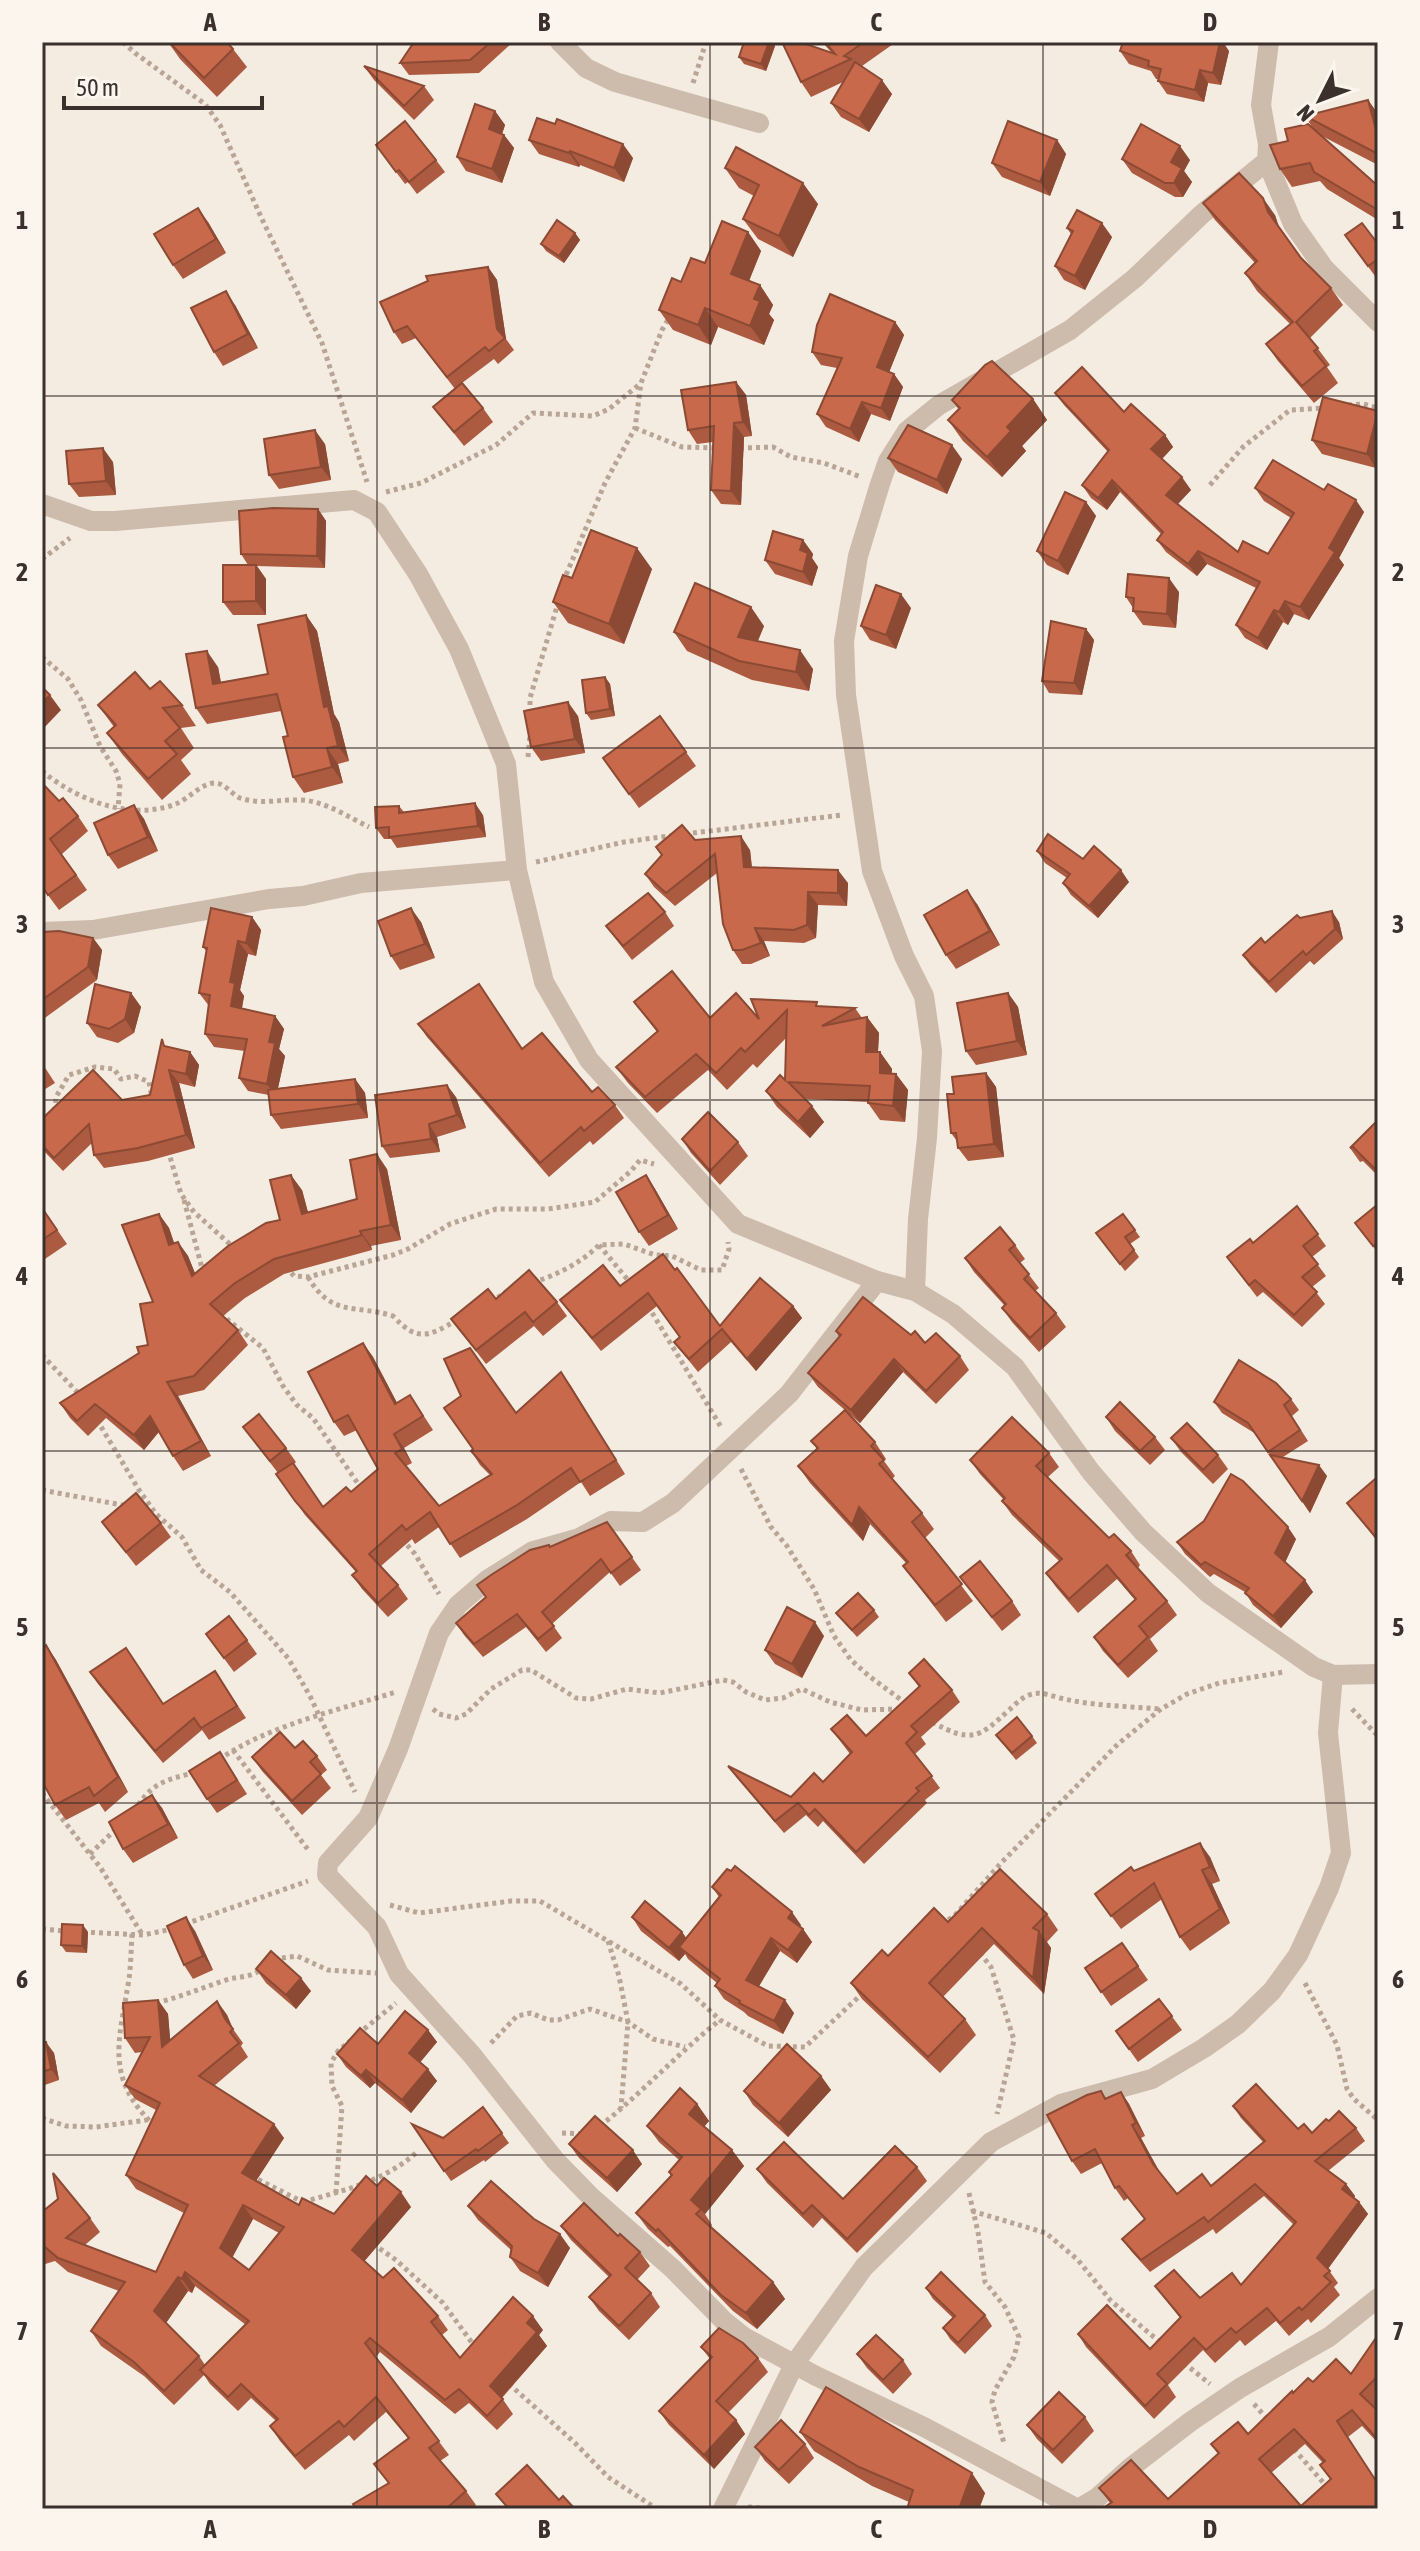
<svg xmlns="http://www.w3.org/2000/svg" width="1420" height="2551" font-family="'Asap Condensed',sans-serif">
  <rect width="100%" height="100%" fill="#f4ebe1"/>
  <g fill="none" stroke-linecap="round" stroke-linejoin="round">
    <!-- path -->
    <g stroke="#b9a596" stroke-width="5" stroke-dasharray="4 4" stroke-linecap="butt">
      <polyline points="123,42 135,53 205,104 220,125 261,217 322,343 367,482"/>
      <polyline points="693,83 706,42"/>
      <polyline points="1348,405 1363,404 1378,408"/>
      <polyline points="635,428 682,447 718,448"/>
      <polyline points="740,448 773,447 791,457 824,463 861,477"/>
      <polyline points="1210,485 1243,447 1290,410 1326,408"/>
      <polyline points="386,492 421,483 496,445 533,413 593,416 609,409 640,384"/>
      <polyline points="42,559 70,538"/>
      <polyline points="563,582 605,483 635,428 641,383 662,330 669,318"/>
      <polyline points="42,657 68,679 81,700 100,746 116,771 120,784 118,809"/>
      <polyline points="530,713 530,698 558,603"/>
      <polyline points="528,757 530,735"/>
      <path d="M42,771C78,801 133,822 178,803C189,798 202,783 215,783C225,783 231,794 240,798C261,805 281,799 301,800C325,801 348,817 369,827"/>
      <polyline points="685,834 842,815"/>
      <polyline points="536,862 624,842 676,835"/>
      <polyline points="55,1111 56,1097 69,1075 95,1067 114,1069 121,1079 135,1076 149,1082 152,1099"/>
      <polyline points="168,1150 181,1194 194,1212 232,1246 235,1246"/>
      <polyline points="184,1200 203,1272"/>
      <polyline points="599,1245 632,1285"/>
      <polyline points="286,1267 294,1276 308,1277 393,1255 408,1249 450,1224 496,1209 548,1209 595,1202 631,1171 640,1160 654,1164"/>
      <path d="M308,1277C332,1318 356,1304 393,1316C417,1342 428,1337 457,1320"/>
      <path d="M533,1282C556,1276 582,1262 599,1245L624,1244L655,1255L672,1256L701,1270H722L729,1249L728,1242"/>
      <polyline points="491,1302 512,1288"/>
      <polyline points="648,1306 721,1427"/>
      <polyline points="222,1312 228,1320 263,1348 283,1386 297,1405 313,1418 363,1491"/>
      <polyline points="42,1355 80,1395"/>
      <polyline points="97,1420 139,1490 156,1514 182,1537 201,1570 230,1592 288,1658 310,1696 355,1792"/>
      <polyline points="741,1469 771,1527 787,1546 814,1589 834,1636 851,1660 869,1676 908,1705"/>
      <polyline points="42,1490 127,1506"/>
      <polyline points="402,1539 415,1554 439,1594"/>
      <polyline points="433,1709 439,1714 456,1718 466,1714 491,1689 522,1670 531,1670 576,1698 591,1699 627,1689 660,1693 723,1680 733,1682 746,1692 765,1700 783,1698 802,1689 830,1702 862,1710 898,1709"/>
      <polyline points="1352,1709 1378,1736"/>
      <path d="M932,1722C971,1743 978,1739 1009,1710C1015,1705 1021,1698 1029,1695C1039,1691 1049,1695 1060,1698C1092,1706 1126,1706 1160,1709"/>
      <polyline points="233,1750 309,1851"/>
      <path d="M219,1760C263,1727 342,1709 396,1692"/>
      <polyline points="42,1793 100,1867 142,1934"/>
      <path d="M138,1805C156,1780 168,1780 196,1772"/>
      <polyline points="90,1854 118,1827"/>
      <polyline points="390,1905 419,1913 511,1901 540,1901 681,1984 720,2020 768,2046 805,2047 865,1991"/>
      <polyline points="185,1924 308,1881"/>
      <polyline points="942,1925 956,1914 1001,1863 1118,1744 1161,1709 1187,1694 1219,1683 1284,1672"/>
      <polyline points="42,1929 65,1931"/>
      <polyline points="83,1932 143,1935 172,1929"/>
      <path d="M132,1934C131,1949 131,1964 129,1979C120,2038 103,2077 154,2125"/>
      <polyline points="608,1941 619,1976 628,2022 621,2108"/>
      <polyline points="980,1953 991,1967 1014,2040 997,2114"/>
      <polyline points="274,1959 297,1956 328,1970 376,1973"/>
      <polyline points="1305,1983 1337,2045 1347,2089 1354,2099 1378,2120"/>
      <path d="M156,2003C180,1997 202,1988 226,1980C239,1976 252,1978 263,1968"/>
      <polyline points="358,2034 396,2003"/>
      <polyline points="491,2043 517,2016 531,2013 548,2020 558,2020 590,2009 628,2022 653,2039 685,2047"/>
      <polyline points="42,2118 66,2126 96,2127 147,2120"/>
      <path d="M600,2126C642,2093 678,2053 720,2020"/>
      <polyline points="562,2133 584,2134"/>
      <polyline points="251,2176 307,2204"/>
      <polyline points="336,2193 342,2106 332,2086 331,2063 338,2051 350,2041"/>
      <polyline points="969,2193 978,2232 985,2282 1005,2307 1019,2337 1014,2357 995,2390 992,2402 1004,2443"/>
      <path d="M303,2202C345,2190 385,2181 417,2152"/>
      <polyline points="972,2211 1046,2233 1078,2260 1111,2301 1161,2343"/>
      <polyline points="373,2244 396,2260 443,2303 475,2347"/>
      <polyline points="1184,2363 1210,2384"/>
      <polyline points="509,2384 575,2443 608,2477 657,2509"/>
      <polyline points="1254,2404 1269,2421"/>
      <polyline points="1294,2449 1327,2487"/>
      <polyline points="748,2507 770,2509"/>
    </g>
    <!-- minor -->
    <g stroke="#cdbbac" stroke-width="20">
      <polyline points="560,42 586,68 615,82 759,123"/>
      <polyline points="1267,161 1293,224 1324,268 1378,322"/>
      <polyline points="42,504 91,521 115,521 354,500 377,512 418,574 459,649 506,764 517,870 544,982 589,1060 738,1224 877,1281 915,1291 953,1314 1015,1367 1091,1472 1143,1532 1208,1593 1314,1667 1333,1675 1378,1674"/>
      <polyline points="42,932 93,930 269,899 303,896 361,883 517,870"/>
      <polyline points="877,1281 789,1394 673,1503 643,1522 611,1521 579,1538 533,1551 487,1580 458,1605 439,1633 398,1749 368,1818 328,1863 327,1875 377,1927 399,1974 472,2055 555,2160 590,2196 673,2269 724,2321 744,2337 816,2376 924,2427 1078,2509 1097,2498 1130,2468 1190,2422 1240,2388 1329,2337 1378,2298"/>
      <polyline points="915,1291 918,1219 927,1138 932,1051 924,996 904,956 872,871 846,695 844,641 858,556 880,484 888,461 907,431 939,405 1070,330 1135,278 1202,214 1267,161 1268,144 1261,105 1269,42"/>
      <polyline points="723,2509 795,2363 864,2267 991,2142 1061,2104 1152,2079 1204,2048 1238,2024 1272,1991 1298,1955 1329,1888 1341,1853 1328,1733 1333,1675"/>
    </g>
  </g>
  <!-- wall -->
  <g fill="#ac5a40" fill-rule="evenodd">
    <polygon points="168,42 233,49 247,67 217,97 180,59"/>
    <polygon points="414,42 513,42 479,73 409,75 400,63"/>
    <polygon points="744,42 773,42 775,46 766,71 744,64 739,57"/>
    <polygon points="822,42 896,42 862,66 892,94 869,132 841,117 831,103 843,82 811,97 801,82 831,52"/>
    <polygon points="1120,51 1229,51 1221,85 1208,83 1204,102 1167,94 1158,81 1158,79 1156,79 1151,71 1129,64"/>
    <polygon points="364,66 424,86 434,100 414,120 374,80"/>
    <polygon points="1368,100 1378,114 1378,165 1320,135 1378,186 1378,220 1327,189 1320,181 1292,187 1280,169 1288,141 1314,130 1305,116"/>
    <polygon points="495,111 505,125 502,134 504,135 514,148 502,183 466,171 457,157"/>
    <polygon points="529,140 633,158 624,182 580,165 579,167 539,154"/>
    <polygon points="1057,140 1066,154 1050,196 1002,177 992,163"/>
    <polygon points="376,145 436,160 445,172 417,194 408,182 405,184"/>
    <polygon points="1122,159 1190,160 1184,171 1192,182 1183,197 1175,197 1132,173"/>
    <polygon points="725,168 818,204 793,257 758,239 743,219 754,196 739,188"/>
    <polygon points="1203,203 1275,215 1279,228 1301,258 1331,288 1343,305 1310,338 1330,365 1327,367 1338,383 1314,403 1278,361 1266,344 1290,324 1257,291 1245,273 1255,263 1215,220"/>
    <polygon points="208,222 226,253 183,279 173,265"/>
    <polygon points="1067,228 1112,237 1085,290 1064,280 1055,266 1071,234"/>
    <polygon points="748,232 761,251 749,281 760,285 773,305 769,314 774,320 764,345 718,327 711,345 673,330 659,310 681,282"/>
    <polygon points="575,233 580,240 564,263 546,251 541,244"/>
    <polygon points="1345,235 1378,244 1378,280 1355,249"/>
    <polygon points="488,267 497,280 506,339 514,350 498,364 494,359 462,383 483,408 493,422 464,446 433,407 455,389 416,338 402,344 394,332"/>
    <polygon points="235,305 258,348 223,366 214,352"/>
    <polygon points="895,322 904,335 889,372 894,374 903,387 890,421 871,414 859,442 826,427 817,414 837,368 821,365 812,352"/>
    <polygon points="736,382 746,395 752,436 744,437 741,505 721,504 711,490 713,442 697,444 688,430"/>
    <polygon points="1055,393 1124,412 1165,435 1173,447 1162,459 1191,490 1177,505 1238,552 1268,554 1291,518 1264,501 1255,488 1324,490 1364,512 1339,558 1344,565 1309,620 1294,614 1288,625 1283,622 1267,650 1245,638 1236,625 1256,588 1207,564 1197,576 1166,552 1157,540 1161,534 1120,492 1107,510 1091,498 1082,485 1108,452 1064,405"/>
    <polygon points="1033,399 1047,420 1022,446 1026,451 1002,477 963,441 948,420 959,410 952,400"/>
    <polygon points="1378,411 1376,468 1322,454 1312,440"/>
    <polygon points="325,444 331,480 279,489 269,475"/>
    <polygon points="888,458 962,459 947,494 898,472"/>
    <polygon points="113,462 116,495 79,497 69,484"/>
    <polygon points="1086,502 1096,516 1068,575 1047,565 1037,551"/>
    <polygon points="318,509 326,521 325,568 257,566 266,579 266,615 233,615 223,602 248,565 241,554"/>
    <polygon points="803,540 813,554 812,558 818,567 812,586 775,574 765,560"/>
    <polygon points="652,569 624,644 568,623 553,602 572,578"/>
    <polygon points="1179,592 1176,628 1143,625 1133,611 1133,608 1126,597"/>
    <polygon points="911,608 896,649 870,640 861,626"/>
    <polygon points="306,615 317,631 334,714 339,722 349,761 338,764 343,783 304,793 293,777 288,736 281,711 207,724 196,708 218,667 221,682 268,674"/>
    <polygon points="764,626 758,641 813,669 809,691 752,680 687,651 674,632"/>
    <polygon points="1086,629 1094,640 1082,695 1049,693 1042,681"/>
    <polygon points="605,677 610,684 615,716 591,720 586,713"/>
    <polygon points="150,689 182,705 196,726 181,728 194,748 181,760 191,774 162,800 122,754 107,733 114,727 98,705"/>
    <polygon points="578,716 585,753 541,761 531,747"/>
    <polygon points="660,716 696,766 639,808 603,758"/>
    <polygon points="42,783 59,801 78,816 88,831 62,854 87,890 59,910 42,887"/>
    <polygon points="134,805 144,819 158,851 118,869 108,855"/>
    <polygon points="399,806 404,812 483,815 486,837 397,848 391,839 384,839 376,828"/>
    <polygon points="695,840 750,850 752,867 848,883 847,906 818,905 816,938 804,943 764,941 770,956 751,964 742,964 733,950 717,873 675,906 654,887 645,874 662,856 656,847"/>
    <polygon points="1037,851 1129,882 1098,918 1071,895 1063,883 1067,878 1045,863"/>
    <polygon points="977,904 1000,945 956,969 946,955"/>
    <polygon points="665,912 674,926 632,960 606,926"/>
    <polygon points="252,917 261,930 256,956 248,954 240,990 244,996 242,1008 275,1016 284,1029 279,1049 285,1056 278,1088 355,1079 365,1093 368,1118 281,1129 271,1115 269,1095 248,1091 239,1078 245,1051 214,1047 205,1034 209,1006 199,993 207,952 203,947"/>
    <polygon points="1300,918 1339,922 1343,939 1314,965 1310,961 1276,993 1250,965 1243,955 1265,943"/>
    <polygon points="421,922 435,958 400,970 391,956"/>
    <polygon points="42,932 93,938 102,950 97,980 42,1020"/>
    <polygon points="131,993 141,1007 134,1033 118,1043 97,1037 87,1023"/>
    <polygon points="1008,993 1018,1007 1027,1055 976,1065 966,1051"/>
    <polygon points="751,999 820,1006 855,1008 862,1018 867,1017 879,1033 878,1052 880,1052 892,1069 891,1074 896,1074 908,1090 905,1122 880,1120 868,1103 869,1102 805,1099 824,1122 810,1138 777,1107 766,1091 785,1080 786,1038 757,1068 753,1064 727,1090 708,1070 657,1113 628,1083 616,1067 657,1032 634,1002 710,1018 759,1019"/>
    <polygon points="418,1024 523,1049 592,1092 615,1105 624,1118 593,1145 590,1141 549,1177 427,1037"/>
    <polygon points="168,1047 190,1052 199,1065 195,1087 179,1083 195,1148 148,1161 104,1168 94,1155 92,1143 63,1171 42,1149 42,1119 122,1100 150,1095"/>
    <polygon points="42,1063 55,1083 42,1091"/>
    <polygon points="986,1073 996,1087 1004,1157 968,1161 958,1148 957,1141 951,1133 954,1094"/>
    <polygon points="456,1097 466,1128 437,1137 440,1152 390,1158 382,1146"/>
    <polygon points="1378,1120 1378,1176 1363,1161 1360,1162 1350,1148"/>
    <polygon points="682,1139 738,1142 748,1156 720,1185 691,1153"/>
    <polygon points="387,1169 401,1240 371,1246 372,1250 284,1274 245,1298 223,1316 238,1330 248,1345 204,1390 178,1396 211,1456 183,1471 173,1456 159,1432 144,1450 106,1418 88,1436 70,1418 60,1403 139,1353 148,1345 153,1302 159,1214 169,1228 174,1243 178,1242 188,1256 195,1273 280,1220 302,1190 308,1212 357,1199"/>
    <polygon points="646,1175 655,1189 678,1229 649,1246 639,1232"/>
    <polygon points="1378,1204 1378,1253 1360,1230"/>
    <polygon points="1297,1206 1326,1246 1312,1257 1326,1276 1312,1287 1325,1304 1302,1327 1263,1292 1257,1297 1227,1257 1253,1243"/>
    <polygon points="42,1208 67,1244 42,1261"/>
    <polygon points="1123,1214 1140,1237 1130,1244 1139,1257 1125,1271 1096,1233"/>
    <polygon points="1015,1245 1025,1259 1020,1263 1039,1288 1035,1291 1056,1313 1066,1327 1039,1352 1012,1322 1002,1308 1005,1306 974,1272 965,1258"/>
    <polygon points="675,1270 720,1326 793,1306 802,1318 756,1371 731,1342 698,1372 674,1342 679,1337 657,1306 601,1351 560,1300 620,1286"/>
    <polygon points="496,1299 557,1302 567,1316 543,1336 534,1326 486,1364 451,1319"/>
    <polygon points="836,1331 911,1335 925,1343 960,1356 969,1370 936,1404 903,1372 860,1423 818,1387 808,1373 839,1337"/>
    <polygon points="363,1343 373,1357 397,1403 410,1395 433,1430 404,1448 412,1463 406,1466 439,1506 490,1475 480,1465 471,1451 516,1413 561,1372 625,1474 590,1496 581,1482 527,1519 460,1558 439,1527 415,1544 412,1539 381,1566 398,1585 408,1599 388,1617 362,1589 352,1575 356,1572 305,1515 276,1474 278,1473 243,1427 286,1448 296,1462 294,1464 323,1507 351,1492 378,1469 357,1430 344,1436 334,1422"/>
    <polygon points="1291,1399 1299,1410 1292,1416 1308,1441 1283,1457 1327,1476 1310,1513 1256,1434 1222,1413 1214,1402"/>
    <polygon points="1106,1417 1155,1437 1165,1450 1150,1465 1115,1431"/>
    <polygon points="1171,1438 1218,1455 1228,1469 1213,1484 1181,1452"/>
    <polygon points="811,1441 875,1442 886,1459 884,1461 895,1476 892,1479 922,1513 934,1529 925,1538 973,1601 946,1622 903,1566 906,1563 870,1524 863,1541 810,1483 798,1466 817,1449"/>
    <polygon points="1049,1453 1059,1467 1048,1477 1109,1538 1131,1551 1140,1565 1138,1568 1167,1601 1177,1615 1150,1639 1158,1651 1128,1678 1103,1651 1094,1637 1135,1600 1117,1579 1078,1613 1056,1587 1046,1573 1059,1561 1012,1515 1002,1501 1004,1500 980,1474 970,1460"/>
    <polygon points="1378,1482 1378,1542 1347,1503"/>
    <polygon points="102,1522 161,1523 171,1537 136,1566"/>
    <polygon points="607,1522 641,1570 620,1586 610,1572 552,1624 562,1638 546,1652 526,1627 483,1657 464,1635 456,1623 550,1547"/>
    <polygon points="1296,1539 1285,1562 1313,1592 1281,1628 1253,1605 1245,1592 1214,1574 1210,1577 1185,1554 1177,1542"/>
    <polygon points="960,1577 1012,1601 1021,1615 1002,1631"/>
    <polygon points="874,1610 879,1617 857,1637 836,1613"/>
    <polygon points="206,1634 247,1640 257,1654 234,1672"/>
    <polygon points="824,1636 802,1678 775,1664 765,1650"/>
    <polygon points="46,1645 56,1660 128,1792 105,1812 99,1803 66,1820 55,1805"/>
    <polygon points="215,1671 246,1718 209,1740 202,1730 163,1763 98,1684 90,1672 164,1704"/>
    <polygon points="909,1673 952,1690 960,1702 921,1737 926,1744 915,1754 940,1788 925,1800 927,1803 864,1864 823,1821 818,1827 806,1815 784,1833 737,1778 728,1766 791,1797 823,1782 850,1754 831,1729 866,1736 919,1687"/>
    <polygon points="996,1735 1032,1736 1037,1743 1016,1760"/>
    <polygon points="295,1748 317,1756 327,1770 321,1775 331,1788 302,1815 262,1771 252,1757"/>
    <polygon points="229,1766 247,1794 217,1813 207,1799"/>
    <polygon points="152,1795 162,1808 178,1838 133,1863 123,1849"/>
    <polygon points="1210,1857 1220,1881 1212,1884 1230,1923 1190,1951 1180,1937 1162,1899 1121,1929 1095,1894 1134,1871"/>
    <polygon points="712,1887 801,1925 800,1927 803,1929 812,1942 797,1963 780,1951 758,1987 794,2013 783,2034 748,2016 744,2012 724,1999 715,1986 717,1983 688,1959 685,1954 679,1961 641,1931 632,1917 682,1932 686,1938 719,1897"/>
    <polygon points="1047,1914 1058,1930 1047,1942 1051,1948 1044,1994 994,1944 943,1997 965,2019 976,2035 940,2073 862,1999 851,1983 948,1922"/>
    <polygon points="195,1931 213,1970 193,1979 184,1965"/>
    <polygon points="88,1932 87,1953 66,1952 61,1945"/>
    <polygon points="1122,1943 1148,1980 1111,2006 1085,1968"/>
    <polygon points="256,1969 311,1991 296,2009 266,1983"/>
    <polygon points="1159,1999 1182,2030 1138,2062 1116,2031"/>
    <path d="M158,2000L168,2014L170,2040L217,2001L227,2015L233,2029L243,2043L241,2046L248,2057L214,2086L284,2138L256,2181L299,2205L334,2214L377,2186L411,2207L364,2261L383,2278L438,2316L448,2330L442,2335L460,2358L543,2330L539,2335L547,2346L502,2398L513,2414L497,2430L469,2403L455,2414L380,2352L376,2357L449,2455L440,2461L466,2491L476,2505L471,2509H356L388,2483L374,2464L408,2438L386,2412L354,2441L349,2435L305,2470L280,2441L270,2426L276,2421L251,2398L238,2411L210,2384L204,2375L174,2405L144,2376L101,2346L91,2331L119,2291L68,2272L55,2261L42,2265V2212L90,2218L100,2232L85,2245L156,2272L184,2213L136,2189L126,2175L156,2110L135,2099L125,2085L142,2052L135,2053L125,2038ZM253,2219L279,2233L249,2270L232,2257ZM195,2286L246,2325L205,2365L199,2356L166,2323L188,2291L192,2293Z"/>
    <polygon points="428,2030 437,2042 420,2062 437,2081 411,2113 375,2083 370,2088 346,2067 337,2054"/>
    <polygon points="42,2043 54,2053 59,2080 42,2086"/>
    <polygon points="821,2076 831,2090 788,2137 753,2105 744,2091"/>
    <polygon points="1101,2091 1106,2098 1121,2092 1129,2104 1145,2136 1141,2138 1159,2172 1177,2194 1211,2186 1263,2142 1241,2118 1233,2106 1312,2133 1329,2121 1356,2128 1365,2141 1328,2171 1346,2184 1355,2196 1354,2198 1359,2202 1368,2214 1328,2269 1338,2283 1334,2287 1340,2295 1311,2323 1308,2319 1289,2336 1276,2321 1245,2346 1240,2340 1215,2363 1203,2350 1168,2385 1176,2397 1154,2419 1086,2347 1078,2334 1150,2349 1180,2318 1155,2286 1200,2298 1241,2285 1294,2225 1264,2196 1216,2234 1213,2229 1150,2272 1131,2251 1122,2239 1145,2220 1128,2198 1124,2201 1115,2188 1102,2163 1081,2174 1072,2161"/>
    <polygon points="697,2104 709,2121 704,2127 732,2150 744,2166 705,2214 712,2225 711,2227 773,2282 785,2299 757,2329 733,2311 670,2246 668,2247 648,2229 636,2213 671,2176 669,2172 679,2160 659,2142 647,2126"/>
    <polygon points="483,2107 509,2143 485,2162 484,2160 451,2181 412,2124 443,2138"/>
    <polygon points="569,2144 642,2164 617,2192 579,2158"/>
    <polygon points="917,2167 927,2181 857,2253 822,2218 813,2228 767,2183 757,2169 843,2199"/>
    <polygon points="468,2206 534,2219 570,2248 548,2287 520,2271 510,2257 511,2250 478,2220"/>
    <polygon points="561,2226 618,2236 640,2252 650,2266 637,2280 651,2293 660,2307 629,2340 599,2311 589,2297 609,2277 571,2240"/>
    <polygon points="926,2288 985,2315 992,2326 965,2354 950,2339 943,2328 953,2318 933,2299"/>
    <path d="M1378,2335V2402L1374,2407L1378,2411V2443L1362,2426L1348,2437L1378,2509L1110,2503L1099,2488L1168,2499L1218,2454L1211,2444L1248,2434L1293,2393L1313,2382L1351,2374ZM1305,2444L1323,2463L1320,2465L1330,2479L1301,2506L1271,2473Z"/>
    <polygon points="701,2347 758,2358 768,2372 728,2413 736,2420 745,2434 714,2469 669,2425 659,2411 710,2359"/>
    <polygon points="857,2354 903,2360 912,2374 893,2394 867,2368"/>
    <polygon points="1085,2417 1094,2431 1062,2464 1037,2439 1027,2425"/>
    <polygon points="800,2432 985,2493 979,2509 907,2509 909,2502 872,2486 814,2451"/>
    <polygon points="805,2444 814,2458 789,2484 765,2461 755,2447"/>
  </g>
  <!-- shaded-wall -->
  <g fill="#8c4a34">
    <polygon points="769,42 773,42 775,46 766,71 761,64"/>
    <polygon points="1220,42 1223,42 1229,51 1221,85 1213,73"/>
    <polygon points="1200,70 1208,83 1204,102 1195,90"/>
    <polygon points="882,80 892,94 869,132 859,119"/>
    <polygon points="1368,100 1378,114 1378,137"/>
    <polygon points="495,111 505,125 499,143 489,129"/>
    <polygon points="504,135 514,148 502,183 492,169"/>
    <polygon points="1057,140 1066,154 1050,196 1040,182"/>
    <polygon points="623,144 633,158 624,182 614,168"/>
    <polygon points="1180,146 1190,160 1184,171 1192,182 1183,197 1174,183 1171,162"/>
    <polygon points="570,151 580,165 579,167 569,153"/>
    <polygon points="803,183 818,204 793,257 779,236"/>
    <polygon points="1263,198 1275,215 1280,230 1268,212"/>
    <polygon points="198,208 208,222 226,253 216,239"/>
    <polygon points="1102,223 1112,237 1085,290 1075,276"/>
    <polygon points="748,232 761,251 744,293 731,274"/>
    <polygon points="575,233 580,240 564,263 559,256"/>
    <polygon points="488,267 497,280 506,339 497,329"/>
    <polygon points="760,285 773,305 769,314 774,320 764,345 750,326 754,299"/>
    <polygon points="226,291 235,305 258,348 248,334"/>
    <polygon points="705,308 718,327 711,345 698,325"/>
    <polygon points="895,322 904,335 886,380 877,367"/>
    <polygon points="894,374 903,387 890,421 881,408"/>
    <polygon points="736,382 746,395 752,436 743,422"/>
    <polygon points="1033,399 1047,420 1022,446 1026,451 1002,477 987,457 1007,427"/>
    <polygon points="862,402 871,414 859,442 850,429"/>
    <polygon points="1378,411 1378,462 1376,468 1367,454"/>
    <polygon points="734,423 744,437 741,505 731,491"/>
    <polygon points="315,430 325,444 331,480 321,467"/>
    <polygon points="1165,435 1173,447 1160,461 1151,449"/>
    <polygon points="952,445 962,459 947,494 937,480"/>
    <polygon points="103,448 113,462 116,495 106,481"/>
    <polygon points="1182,477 1191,490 1174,508 1166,495"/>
    <polygon points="1112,480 1120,492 1107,510 1098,498"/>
    <polygon points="1356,500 1364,512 1339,558 1344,565 1309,620 1300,607 1329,548"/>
    <polygon points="1086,502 1096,516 1068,575 1058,561"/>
    <polygon points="318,509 326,521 325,568 317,556"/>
    <polygon points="803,540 813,554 812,558 818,567 812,586 803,572 800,550"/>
    <polygon points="637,548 652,569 624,644 609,624"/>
    <polygon points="1198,551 1207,564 1197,576 1188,564"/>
    <polygon points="256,565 266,579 266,615 256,601"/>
    <polygon points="1169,578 1179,592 1176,628 1167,614"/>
    <polygon points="901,594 911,608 896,649 886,635"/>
    <polygon points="1285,601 1294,614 1288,625 1279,612"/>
    <polygon points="751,607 764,626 751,656 738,637"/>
    <polygon points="1274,610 1283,622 1267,650 1258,638"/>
    <polygon points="306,615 317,631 334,714 339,722 349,761 338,746 324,707"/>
    <polygon points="1086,629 1094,640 1082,695 1074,683"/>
    <polygon points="800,650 813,669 809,691 796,672"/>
    <polygon points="207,651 218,667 224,700 213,684"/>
    <polygon points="605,677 610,684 615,716 610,709"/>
    <polygon points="50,695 61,710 42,730 42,703"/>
    <polygon points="568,702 578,716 585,753 575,739"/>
    <polygon points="327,748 338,764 343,783 332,767"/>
    <polygon points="475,803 483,815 486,837 478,826"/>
    <polygon points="134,805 144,819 158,851 148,837"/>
    <polygon points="741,836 750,850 753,880 744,867"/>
    <polygon points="838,870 848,883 847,906 838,893"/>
    <polygon points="1121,870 1129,882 1098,918 1089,906"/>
    <polygon points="967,890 977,904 1000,945 990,931"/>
    <polygon points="808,892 818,905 816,938 807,925"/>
    <polygon points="411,908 421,922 435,958 425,944"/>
    <polygon points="1332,911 1339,922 1343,939 1335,929"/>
    <polygon points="252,917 261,930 256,956 246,943"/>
    <polygon points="755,928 764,941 770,956 761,943"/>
    <polygon points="93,938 102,950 97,980 88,967"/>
    <polygon points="238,941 248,954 240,990 244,996 240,1019 231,1006 230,982"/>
    <polygon points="131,993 141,1007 134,1033 125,1019"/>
    <polygon points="1008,993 1018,1007 1027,1055 1017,1041"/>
    <polygon points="275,1016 284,1029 279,1049 285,1056 276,1097 267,1084 269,1042"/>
    <polygon points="867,1017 879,1033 877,1068 866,1052"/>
    <polygon points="190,1052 199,1065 195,1087 186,1074"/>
    <polygon points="880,1052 892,1069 891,1089 880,1073"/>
    <polygon points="169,1070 179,1083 195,1148 186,1135"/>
    <polygon points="986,1073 996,1087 1004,1157 994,1144"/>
    <polygon points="896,1074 908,1090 905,1122 893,1106"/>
    <polygon points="355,1079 365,1093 368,1118 358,1104"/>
    <polygon points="447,1085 456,1097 466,1128 457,1115"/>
    <polygon points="812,1106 824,1122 810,1138 798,1122"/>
    <polygon points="429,1124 437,1137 440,1152 431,1139"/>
    <polygon points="377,1154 387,1169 401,1240 391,1225"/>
    <polygon points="291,1175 302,1190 312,1228 302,1214"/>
    <polygon points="646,1175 655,1189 678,1229 668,1215"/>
    <polygon points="159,1214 169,1228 180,1260 169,1245"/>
    <polygon points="360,1231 371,1246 372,1250 362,1235"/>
    <polygon points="178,1242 188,1256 202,1291 192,1276"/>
    <polygon points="793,1306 802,1318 756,1371 747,1359"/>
    <polygon points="363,1343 373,1357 405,1418 395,1404"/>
    <polygon points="894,1359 903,1372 860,1423 851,1410"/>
    <polygon points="561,1372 571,1386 625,1474 616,1460"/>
    <polygon points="167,1382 178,1396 211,1456 201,1441"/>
    <polygon points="150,1416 160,1430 144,1450 134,1435"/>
    <polygon points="394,1434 404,1448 412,1463 402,1449"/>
    <polygon points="1319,1465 1327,1476 1310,1513 1302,1501"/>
    <polygon points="859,1507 870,1524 863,1541 852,1525"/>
    <polygon points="1288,1527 1296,1539 1284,1565 1275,1553"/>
    <polygon points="1305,1580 1313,1592 1281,1628 1273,1616"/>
    <polygon points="815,1622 824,1636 802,1678 792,1664"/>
    <polygon points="46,1645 56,1660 128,1792 118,1777"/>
    <polygon points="152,1795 162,1808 178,1838 168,1824"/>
    <polygon points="1200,1843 1210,1857 1220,1881 1210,1867"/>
    <polygon points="1202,1870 1212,1884 1230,1923 1220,1909"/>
    <polygon points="792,1912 801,1925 797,1931 788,1918"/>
    <polygon points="186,1917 195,1931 213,1970 203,1956"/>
    <polygon points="83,1925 88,1932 87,1953 82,1946"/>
    <polygon points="803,1929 812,1942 797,1963 788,1950"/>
    <polygon points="1039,1931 1051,1948 1044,1994 1033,1978"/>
    <polygon points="682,1932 692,1946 679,1947 685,1954 679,1961 669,1948"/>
    <polygon points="771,1938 780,1951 755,1993 746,1980"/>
    <polygon points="301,1978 311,1991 296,2009 286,1995"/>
    <polygon points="158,2000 168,2014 172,2061 162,2047"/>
    <polygon points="785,2000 794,2013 783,2034 774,2021"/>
    <polygon points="217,2001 227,2015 233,2029 225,2019"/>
    <polygon points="428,2030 437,2042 418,2065 409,2053"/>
    <polygon points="46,2042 54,2053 59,2080 51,2069"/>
    <polygon points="428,2069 437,2081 411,2113 402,2100"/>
    <polygon points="366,2070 375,2083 370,2088 361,2076"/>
    <polygon points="821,2076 831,2090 788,2137 779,2123"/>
    <polygon points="1121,2092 1129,2104 1145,2136 1136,2123"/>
    <polygon points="697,2104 709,2121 700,2131 689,2114"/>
    <polygon points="274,2124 284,2138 252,2187 242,2173"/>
    <polygon points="1132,2125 1141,2138 1162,2176 1153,2164"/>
    <polygon points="633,2150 642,2164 617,2192 607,2178"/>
    <polygon points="732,2150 744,2166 705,2214 691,2200"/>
    <polygon points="1346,2184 1355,2196 1351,2202 1342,2189"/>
    <polygon points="401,2192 411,2207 362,2264 352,2250"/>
    <polygon points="1359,2202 1368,2214 1326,2271 1317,2258"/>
    <polygon points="243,2205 253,2219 230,2262 220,2248"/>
    <polygon points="560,2234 570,2248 548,2287 538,2273"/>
    <polygon points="185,2272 195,2286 192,2293 182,2279"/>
    <polygon points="178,2277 188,2291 164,2326 154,2311"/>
    <polygon points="773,2282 785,2299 757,2329 746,2313"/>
    <polygon points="533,2316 543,2330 539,2335 547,2346 499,2400 490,2386 527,2323"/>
    <polygon points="736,2420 745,2434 714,2469 704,2455"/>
    <polygon points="972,2473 985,2493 979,2509 959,2509"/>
  </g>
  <!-- building -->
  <g fill="#c8694b" stroke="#8c4a34" stroke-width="2" fill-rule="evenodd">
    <polygon points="169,42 227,42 233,49 204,78"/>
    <polygon points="414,42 491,42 470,60 400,63"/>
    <polygon points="744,42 769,42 761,64 739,57"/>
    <polygon points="782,42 800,42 835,54 825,42 864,42 844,56 851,59 801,82"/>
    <polygon points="1123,42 1220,42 1213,73 1200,70 1195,90 1158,81 1161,69 1148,66 1149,61 1120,51"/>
    <polygon points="855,62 882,80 859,119 831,103"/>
    <polygon points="364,66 424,86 404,106"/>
    <polygon points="1368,100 1378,137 1378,154 1305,116"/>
    <polygon points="475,104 495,111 489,129 504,135 492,169 457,157"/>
    <polygon points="537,118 555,124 557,119 623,144 614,168 570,151 569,153 529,140"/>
    <polygon points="405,121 436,160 409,182 399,170 396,172 376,145"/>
    <polygon points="1008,121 1057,140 1040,182 992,163"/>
    <polygon points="1141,124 1180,146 1171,162 1182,168 1174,183 1165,183 1122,159"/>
    <polygon points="1308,124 1378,186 1378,210 1314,172 1310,163 1280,169 1270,145 1288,141 1285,129"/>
    <polygon points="736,147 803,183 779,236 743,219 759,185 725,168"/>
    <polygon points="1239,173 1263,198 1268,212 1301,258 1331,288 1296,322 1318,348 1314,351 1326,366 1302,386 1266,344 1293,322 1245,273 1257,261 1203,203"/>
    <polygon points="198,208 216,239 173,265 154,234"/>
    <polygon points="1077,210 1102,223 1075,276 1055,266 1073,231 1067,228"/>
    <polygon points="557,220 575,233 559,256 541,244"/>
    <polygon points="722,221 748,232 731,274 760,285 754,299 760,301 750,326 705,308 698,325 659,310 672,278 681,282 691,258 705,263"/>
    <polygon points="1362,223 1378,244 1378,259 1368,266 1345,235"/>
    <polygon points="488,267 497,329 505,338 489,351 485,347 447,377 407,326 394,332 380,302 428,281 426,276"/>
    <polygon points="226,291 248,334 214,352 191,308"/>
    <polygon points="830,294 895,322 877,367 894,374 881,408 862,402 850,429 817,414 842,358 812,352 817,325"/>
    <polygon points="992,361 1033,399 1007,427 1011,431 987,457 948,420 960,408 952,400 985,365"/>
    <polygon points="1082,367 1124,412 1131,404 1165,435 1151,449 1182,477 1166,495 1238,552 1243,541 1268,554 1294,513 1255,488 1273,460 1324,490 1328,484 1356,500 1329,548 1335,552 1300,607 1285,601 1279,612 1274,610 1258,638 1236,625 1260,582 1198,551 1188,564 1157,540 1163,532 1112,480 1098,498 1082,485 1109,450 1055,393"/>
    <polygon points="736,382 743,422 734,423 731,491 711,490 714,426 688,430 681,390"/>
    <polygon points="462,383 483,408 454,432 433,407"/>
    <polygon points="1323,397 1378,411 1367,454 1312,440"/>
    <polygon points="908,425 952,445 937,480 888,458"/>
    <polygon points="315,430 321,467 269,475 264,439"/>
    <polygon points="103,448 106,481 69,484 66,451"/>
    <polygon points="1065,492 1086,502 1058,561 1037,551"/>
    <polygon points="273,508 318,509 317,556 241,554 239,511"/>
    <polygon points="591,530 637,548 609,624 553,602 563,575 572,578"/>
    <polygon points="773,531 803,540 800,550 808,553 803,572 765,560"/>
    <polygon points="223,565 256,565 256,601 223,602"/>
    <polygon points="1128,574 1169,578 1167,614 1133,611 1134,598 1126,597"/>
    <polygon points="695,583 751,607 738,637 800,650 796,672 739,661 674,632"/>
    <polygon points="876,585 901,594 886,635 861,626"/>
    <polygon points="306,615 324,707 328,706 338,746 327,748 332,767 293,777 283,737 288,736 277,694 196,708 186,654 207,651 213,684 268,674 258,625"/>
    <polygon points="1051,621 1086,629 1074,683 1042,681"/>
    <polygon points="135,672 150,689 160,681 182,705 163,708 180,728 165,741 177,754 148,779 107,733 116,725 98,705"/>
    <polygon points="605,677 610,709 586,713 582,680"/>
    <polygon points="42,687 50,695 42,703"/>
    <polygon points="568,702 575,739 531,747 524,711"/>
    <polygon points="660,716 686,752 629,794 603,758"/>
    <polygon points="42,783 59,801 63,798 78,816 50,839 76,875 48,895 42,886"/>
    <polygon points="475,803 478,826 389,837 389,827 376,828 375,807 399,806 399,813"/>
    <polygon points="134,805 148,837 108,855 94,823"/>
    <polygon points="682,825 695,840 741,836 744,867 838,870 838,893 808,892 807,925 794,930 755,928 761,943 742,950 733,950 723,924 715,854 666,893 645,874 662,855 656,847"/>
    <polygon points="1048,834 1083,859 1094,846 1121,870 1089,906 1063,883 1070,874 1037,851"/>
    <polygon points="967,890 990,931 946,955 924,915"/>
    <polygon points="648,893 665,912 623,946 606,926"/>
    <polygon points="211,908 252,917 246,943 238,941 230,982 235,983 231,1006 275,1016 269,1042 275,1043 267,1084 239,1078 247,1039 205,1034 210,995 199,993 207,948 203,947"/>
    <polygon points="411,908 425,944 391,956 378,921"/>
    <polygon points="1332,911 1335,929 1306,955 1303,951 1269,982 1243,955 1261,938 1265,943 1297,915 1300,918"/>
    <polygon points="59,931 93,938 88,967 42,1000 42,932"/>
    <polygon points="672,971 710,1018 736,993 759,1019 751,999 817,1002 816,1006 855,1008 822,1026 867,1017 866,1052 880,1052 880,1073 896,1074 893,1106 868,1103 870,1086 788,1082 812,1106 798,1122 766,1091 780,1075 785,1080 787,1010 745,1052 741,1048 716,1073 696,1054 645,1097 616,1067 658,1031 634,1002"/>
    <polygon points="95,984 131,993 125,1019 109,1029 87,1023"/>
    <polygon points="479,984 522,1049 542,1033 592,1092 598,1087 615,1105 584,1131 581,1127 540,1163 418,1024"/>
    <polygon points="1008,993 1017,1041 966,1051 957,1003"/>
    <polygon points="162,1039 164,1046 190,1052 186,1074 169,1070 186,1135 138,1148 94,1155 89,1124 54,1158 42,1145 42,1119 93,1070 122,1100 150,1095"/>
    <polygon points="986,1073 994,1144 958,1148 956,1133 951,1133 947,1094 954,1094 952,1077"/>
    <polygon points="355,1079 358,1104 271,1115 268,1090"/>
    <polygon points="447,1085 457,1115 429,1124 431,1139 382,1146 375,1095"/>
    <polygon points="708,1112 738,1142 710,1171 682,1139"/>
    <polygon points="1378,1120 1378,1172 1353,1147 1350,1148"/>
    <polygon points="377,1154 391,1225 360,1231 362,1235 274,1259 235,1283 210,1304 238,1330 194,1376 167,1382 201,1441 173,1456 150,1416 134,1435 95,1404 77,1421 60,1403 139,1353 137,1347 148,1345 140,1304 153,1302 122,1225 159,1214 169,1245 178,1242 192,1276 228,1246 266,1223 280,1220 270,1180 291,1175 302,1214 357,1199 350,1160"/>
    <polygon points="646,1175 668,1215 639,1232 616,1192"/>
    <polygon points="1378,1204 1378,1243 1373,1246 1355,1223"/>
    <polygon points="1297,1206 1318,1234 1303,1246 1318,1264 1302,1277 1317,1292 1294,1315 1255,1280 1249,1285 1227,1257 1250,1239 1253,1243"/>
    <polygon points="42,1208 57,1230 42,1240"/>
    <polygon points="1123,1214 1135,1230 1125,1237 1134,1250 1120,1264 1096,1233"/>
    <polygon points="1000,1227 1015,1245 1009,1250 1029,1274 1024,1279 1056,1313 1030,1338 1002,1308 1006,1304 965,1258"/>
    <polygon points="663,1254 675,1270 677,1268 720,1326 760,1278 793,1306 747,1359 722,1329 689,1359 674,1342 680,1337 648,1293 592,1338 560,1300 603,1265 620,1286"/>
    <polygon points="529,1270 557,1302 533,1322 525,1312 476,1350 451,1319 488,1289 496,1299"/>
    <polygon points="863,1297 911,1335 915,1331 925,1343 936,1333 960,1356 926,1391 894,1359 851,1410 808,1373 841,1335 836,1331"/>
    <polygon points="363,1343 395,1404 410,1395 423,1416 394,1434 402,1449 395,1453 439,1506 492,1474 471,1451 473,1449 444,1408 461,1396 444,1359 470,1348 516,1413 561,1372 616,1460 580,1482 571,1468 517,1505 450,1544 430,1512 406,1530 402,1525 369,1554 398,1585 378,1603 352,1575 357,1571 295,1501 276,1474 293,1463 323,1507 346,1487 351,1492 378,1469 348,1415 334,1422 308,1372"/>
    <polygon points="1239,1360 1276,1383 1291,1399 1284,1405 1300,1430 1268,1452 1248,1423 1214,1402"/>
    <polygon points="1120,1402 1155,1437 1140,1451 1106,1417"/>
    <polygon points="845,1410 875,1442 871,1446 884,1460 879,1464 922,1513 912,1522 962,1584 935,1605 903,1566 908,1562 859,1507 852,1525 798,1466 818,1448 811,1441"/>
    <polygon points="259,1414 286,1448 270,1461 243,1427"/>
    <polygon points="1012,1417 1049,1453 1036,1466 1109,1538 1114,1534 1131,1551 1126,1555 1167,1601 1139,1626 1148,1637 1118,1665 1094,1637 1136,1599 1107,1565 1069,1599 1046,1573 1062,1559 1002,1501 1005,1498 970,1460"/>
    <polygon points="1187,1423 1218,1455 1203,1470 1171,1438"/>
    <polygon points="1270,1455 1319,1465 1302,1501"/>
    <polygon points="1231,1474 1243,1481 1288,1527 1275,1553 1305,1580 1273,1616 1245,1593 1249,1588 1205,1562 1201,1565 1177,1542 1204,1521"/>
    <polygon points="1375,1479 1378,1482 1378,1540 1347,1503"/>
    <polygon points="136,1493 161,1523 126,1552 102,1522"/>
    <polygon points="607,1522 632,1557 611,1573 601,1559 542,1612 554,1626 538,1639 517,1614 474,1644 456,1623 486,1597 477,1585 491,1575 530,1550 549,1545 550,1547"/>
    <polygon points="980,1561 1012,1601 992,1617 960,1577"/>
    <polygon points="858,1593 874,1610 852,1630 836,1613"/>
    <polygon points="787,1607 815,1622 792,1664 765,1650"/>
    <polygon points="229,1616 247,1640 224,1658 206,1634"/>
    <polygon points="46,1645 118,1777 94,1796 89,1787 55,1805 42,1781 42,1648"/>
    <polygon points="126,1648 163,1704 215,1671 237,1706 201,1728 194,1718 155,1751 90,1672"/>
    <polygon points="924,1659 952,1690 911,1726 917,1732 906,1743 932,1776 916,1788 919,1791 856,1852 815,1809 809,1815 798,1803 775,1821 728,1766 791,1797 814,1773 823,1782 852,1752 831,1729 847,1715 866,1736 920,1686 909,1673"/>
    <polygon points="1017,1717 1032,1736 1012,1753 996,1735"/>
    <polygon points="280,1732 295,1748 303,1741 317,1756 310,1762 321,1774 292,1801 252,1757"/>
    <polygon points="220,1752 237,1780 207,1799 189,1771"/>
    <polygon points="152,1795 168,1824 123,1849 109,1822"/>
    <polygon points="1200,1843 1210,1867 1202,1870 1220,1909 1180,1937 1154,1883 1111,1916 1095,1894 1131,1867 1134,1871"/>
    <polygon points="735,1866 792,1912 788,1918 803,1929 788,1950 771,1938 746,1980 785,2000 774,2021 739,2003 740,2001 715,1986 720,1979 679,1947 721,1895 712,1887 727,1869 731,1871"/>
    <polygon points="1000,1869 1047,1914 1033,1928 1039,1931 1033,1978 982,1928 929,1983 965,2019 928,2057 851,1983 882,1950 888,1956 934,1908 948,1922"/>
    <polygon points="645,1901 682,1932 669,1948 632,1917"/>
    <polygon points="186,1917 203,1956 184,1965 167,1926"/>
    <polygon points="62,1924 83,1925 82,1946 61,1945"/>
    <polygon points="1122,1943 1138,1966 1101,1992 1085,1968"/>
    <polygon points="271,1951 301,1978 286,1995 256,1969"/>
    <polygon points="1159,1999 1172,2016 1129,2049 1116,2031"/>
    <path d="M158,2000L162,2047L217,2001L225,2019L233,2029L230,2032L239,2043L199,2076L274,2124L242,2173L299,2205L302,2198L334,2214L366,2176L377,2186L384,2178L401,2192L352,2250L383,2278L394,2268L438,2316L431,2322L460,2358L513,2297L533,2316L527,2323L537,2332L490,2386L503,2399L487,2416L459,2389L445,2400L370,2338L365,2343L439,2441L429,2448L466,2491L446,2509H356L353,2504L389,2483L374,2464L409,2438L376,2397L344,2427L339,2421L295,2456L270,2426L278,2419L241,2384L228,2397L200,2370L249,2321L185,2272L182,2279L178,2277L154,2311L199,2356L164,2391L134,2362L91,2331L125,2282L58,2258L45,2247L42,2248V2212L58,2199L53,2173L90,2218L66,2238L156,2272L188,2205L126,2175L160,2103L125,2085L150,2037L125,2038L123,2003ZM243,2205L284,2227L249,2270L220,2248Z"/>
    <polygon points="405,2011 428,2030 409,2053 428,2069 402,2100 366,2070 361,2076 337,2054 360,2028 378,2044"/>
    <polygon points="46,2042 51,2069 42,2072 42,2043"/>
    <polygon points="787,2044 821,2076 779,2123 744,2091"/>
    <polygon points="1256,2084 1298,2129 1304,2124 1312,2133 1326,2119 1329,2121 1339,2111 1356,2128 1315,2161 1346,2184 1342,2189 1359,2202 1317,2258 1330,2271 1324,2276 1331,2282 1302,2310 1299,2307 1280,2323 1267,2308 1236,2333 1231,2328 1206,2350 1194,2338 1157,2374 1167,2384 1145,2406 1078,2334 1107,2305 1150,2349 1181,2317 1155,2286 1174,2270 1200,2298 1232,2273 1241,2285 1296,2222 1255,2184 1208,2222 1204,2217 1141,2260 1122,2239 1145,2219 1119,2186 1115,2188 1095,2149 1072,2161 1047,2115 1087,2095 1101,2091 1105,2099 1121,2092 1136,2123 1132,2125 1153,2164 1177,2194 1202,2174 1211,2186 1265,2141 1233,2106"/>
    <polygon points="680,2088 697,2104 689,2114 732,2150 691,2200 701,2209 696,2214 773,2282 746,2313 721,2295 658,2229 656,2231 636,2213 672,2175 669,2172 682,2157 647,2126"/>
    <polygon points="483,2107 502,2133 478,2151 476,2149 444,2171 412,2124 443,2138"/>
    <polygon points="595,2116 633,2150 607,2178 569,2144"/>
    <polygon points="784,2142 843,2199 895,2146 917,2167 847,2239 812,2205 803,2214 757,2169"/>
    <polygon points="491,2181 534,2219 560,2234 538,2273 510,2257 512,2246 468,2206"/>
    <polygon points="584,2203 618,2236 620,2234 640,2252 625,2268 651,2293 619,2326 589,2297 611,2275 561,2226"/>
    <polygon points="941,2272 985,2315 958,2343 943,2328 955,2316 926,2288"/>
    <polygon points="719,2328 743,2343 758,2358 716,2401 736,2420 704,2455 659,2411 712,2357 701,2347"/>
    <polygon points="876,2335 903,2360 883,2380 857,2354"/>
    <path d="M1378,2335V2376L1360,2394L1378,2411V2440L1352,2410L1337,2421L1378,2484V2509H1102L1112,2502L1099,2488L1131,2460L1168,2499L1219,2453L1211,2444L1238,2422L1248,2434L1292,2391L1293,2393L1308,2378L1313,2382L1336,2359L1351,2374ZM1294,2429L1325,2461L1320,2465L1331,2479L1301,2506L1259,2459Z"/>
    <polygon points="826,2387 972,2473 959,2509 907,2509 913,2490 859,2467 800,2432"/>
    <polygon points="1059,2392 1085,2417 1053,2450 1027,2425"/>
    <polygon points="781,2420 805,2444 779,2470 755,2447"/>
    <polygon points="527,2465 559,2500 563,2496 575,2509 509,2509 496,2494"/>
  </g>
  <!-- grid -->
  <path fill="none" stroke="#3b302b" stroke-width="2" stroke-opacity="0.55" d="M377,42V2509M710,42V2509M1043,42V2509M42,396H1378M42,748H1378M42,1100H1378M42,1451H1378M42,1803H1378M42,2155H1378"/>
  <!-- border -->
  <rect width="1420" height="2551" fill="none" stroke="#fbf5ee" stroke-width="88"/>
  <!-- north arrow -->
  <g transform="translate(1320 100) rotate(228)" stroke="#fbf5ee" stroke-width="6" paint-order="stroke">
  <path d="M0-6L14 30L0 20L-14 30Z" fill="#3b302b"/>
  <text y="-12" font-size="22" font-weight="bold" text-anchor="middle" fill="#3b302b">N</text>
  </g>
  <!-- scale -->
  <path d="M64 96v12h198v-12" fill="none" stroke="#3b302b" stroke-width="4"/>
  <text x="76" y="96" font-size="24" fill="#3b302b" stroke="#fbf5ee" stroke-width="6" paint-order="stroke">50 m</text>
  <rect x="44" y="44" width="1332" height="2463" fill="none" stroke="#3b302b" stroke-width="3"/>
  <g font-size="26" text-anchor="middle" font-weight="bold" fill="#3b302b">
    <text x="210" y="31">A</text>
    <text x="544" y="31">B</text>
    <text x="876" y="31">C</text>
    <text x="1210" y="31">D</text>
    <text x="22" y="229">1</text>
    <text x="1398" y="229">1</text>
    <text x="22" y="581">2</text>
    <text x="1398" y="581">2</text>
    <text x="22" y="933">3</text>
    <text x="1398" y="933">3</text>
    <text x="22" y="1285">4</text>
    <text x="1398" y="1285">4</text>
    <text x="22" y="1636">5</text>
    <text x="1398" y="1636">5</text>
    <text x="22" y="1988">6</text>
    <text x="1398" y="1988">6</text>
    <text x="22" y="2340">7</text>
    <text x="1398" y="2340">7</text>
    <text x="210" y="2538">A</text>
    <text x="544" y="2538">B</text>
    <text x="876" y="2538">C</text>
    <text x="1210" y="2538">D</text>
  </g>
</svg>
